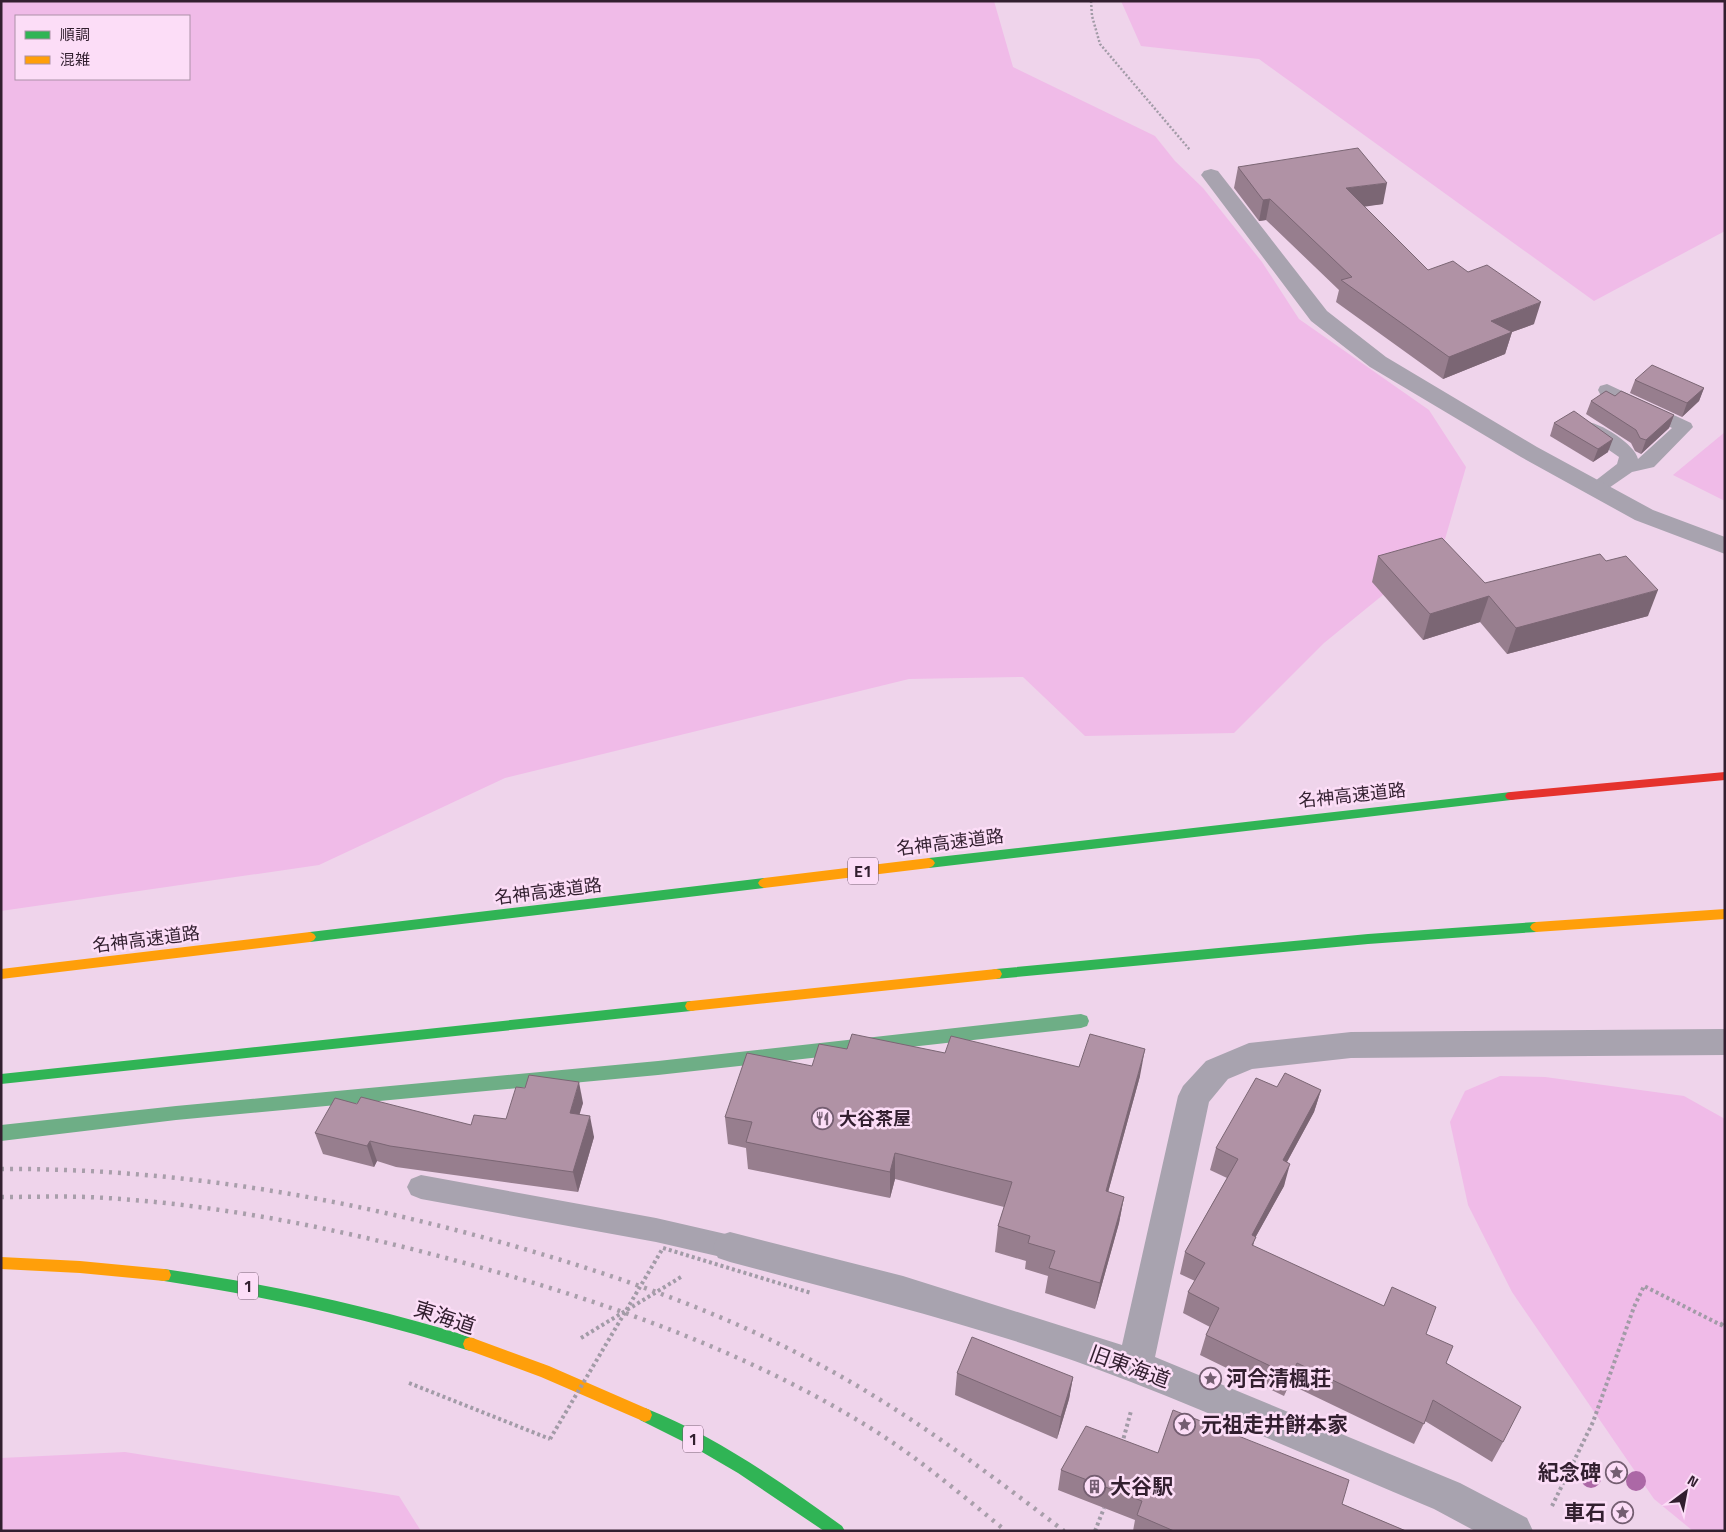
<svg xmlns="http://www.w3.org/2000/svg" width="1726" height="1532" font-family="'Titillium Web','Noto Sans JP',sans-serif">
  <rect width="100%" height="100%" fill="#efd4eb"/>
  <!-- green -->
  <g fill="#f0bbe8" fill-rule="evenodd">
    <path d="M1,1H994L1013,67L1155,136L1175,161L1203,188L1262,262L1299,319L1429,410L1466,467L1443,546L1324,643L1234,733L1085,736L1023,677L909,679L505,778L319,865L1,911ZM16,16H189V79H16Z"/>
    <polygon points="1121,1 1725,1 1725,231 1594,301 1259,59 1141,46"/>
    <polygon points="1725,432 1725,501 1673,475"/>
    <polygon points="1500,1076 1545,1077 1684,1096 1725,1119 1725,1531 1693,1531 1654,1499 1512,1292 1468,1205 1450,1122 1465,1091"/>
    <polygon points="125,1452 399,1496 421,1531 1,1531 1,1458"/>
  </g>
  <g fill="none" stroke-linecap="round" stroke-linejoin="round">
    <!-- stream -->
    <polygon fill="#6eae86" fill-rule="evenodd" points="1081,1014 1087,1016 1089,1021 1087,1026 1081,1028 658,1075 176,1120 1,1141 1,1125 176,1106 658,1061"/>
    <!-- path-far1 -->
    <polyline stroke="#a29ba7" stroke-width="2.5" stroke-dasharray="2 2" stroke-linecap="butt" points="1091,1 1092,16 1100,44 1190,150"/>
    <!-- path -->
    <g stroke="#a29ba7" stroke-width="4" stroke-dasharray="3 3" stroke-linecap="butt">
      <polyline points="1721,1325 1725,1320"/>
      <polyline points="581,1338 681,1277"/>
      <polyline points="409,1383 550,1439"/>
      <polyline points="1122,1444 1131,1411"/>
      <polyline points="1552,1506 1593,1422 1634,1307 1644,1286 1725,1327"/>
      <polyline points="1095,1531 1104,1508"/>
    </g>
    <!-- lane -->
    <g fill="#a8a3af" fill-rule="evenodd">
      <path d="M1607,384L1691,423L1693,427L1654,467L1632,472L1603,492L1596,494L1589,492L1586,488L1617,464L1619,457L1580,430L1578,426L1580,422C1595,418 1635,444 1638,459L1672,428L1600,394L1598,390L1600,386Z"/>
      <polygon points="421,1175 656,1218 730,1235 740,1238 744,1247 740,1256 730,1259 656,1242 421,1199 411,1195 407,1187 411,1179"/>
    </g>
    <!-- street -->
    <g fill="#a8a3af" fill-rule="evenodd">
      <polygon points="1211,169 1218,171 1327,311 1386,357 1537,447 1653,510 1725,537 1725,554 1635,520 1521,457 1370,367 1311,321 1201,175 1204,171"/>
      <path d="M1725,1029V1055L1351,1058L1252,1069L1228,1079L1209,1102L1155,1357L1460,1483L1527,1518L1533,1531H1475L1434,1509C1333,1467 1233,1422 1131,1382C1002,1331 864,1298 730,1262L718,1258L713,1247L718,1236L730,1232L903,1276L1122,1345L1178,1096L1183,1086L1206,1061L1249,1043L1351,1032Z"/>
    </g>
    <!-- fast -->
    <g fill="#30b455" fill-rule="evenodd">
      <polygon points="1511,792 1515,793 1517,796 1515,799 1511,800 929,868 925,866 923,863 925,860 929,858"/>
      <polygon points="764,878 768,880 770,883 768,886 764,888 310,942 306,940 304,937 306,934 310,932"/>
      <polygon points="1536,922 1540,924 1542,927 1540,930 1536,932 1368,944 996,979 992,978 990,974 992,970 996,969 1368,934"/>
      <polygon points="691,1001 695,1002 697,1006 695,1010 691,1011 1,1084 1,1074"/>
      <path d="M164,1269C268,1284 370,1306 470,1337L475,1339L477,1344L475,1349L470,1351C370,1319 268,1297 164,1281L159,1280L157,1275L159,1270Z"/>
      <path d="M645,1408C716,1436 781,1482 842,1526L845,1531H824L738,1473L690,1445L640,1420L638,1415L640,1410Z"/>
    </g>
    <!-- slow -->
    <g fill="#ff9f0a" fill-rule="evenodd">
      <polygon points="929,858 933,860 935,863 933,866 929,868 764,888 760,886 758,883 760,880 764,878"/>
      <polygon points="1725,909 1725,919 1536,932 1532,930 1530,927 1532,924 1536,922"/>
      <polygon points="310,932 314,934 316,937 314,940 310,942 1,979 1,969"/>
      <polygon points="996,969 1000,970 1002,974 1000,978 996,979 691,1011 687,1010 685,1006 687,1002 691,1001"/>
      <polygon points="1,1257 80,1261 164,1269 169,1270 171,1275 169,1280 164,1281 80,1273 1,1269"/>
      <polygon points="470,1337 549,1366 650,1410 652,1415 650,1420 645,1422 541,1377 465,1349 463,1344 465,1339"/>
    </g>
    <!-- jam -->
    <polygon fill="#e5322d" fill-rule="evenodd" points="1725,772 1725,780 1511,800 1507,799 1505,796 1507,793 1511,792"/>
    <!-- rail -->
    <g stroke="#a89eaa" stroke-width="4.5" stroke-dasharray="3 6" stroke-linecap="butt">
      <path d="M1,1169C172,1168 336,1196 500,1242C606,1272 709,1307 807,1358C898,1405 982,1468 1064,1531"/>
      <path d="M1,1197C30,1197 59,1196 88,1197C236,1204 382,1238 524,1280C644,1316 765,1362 872,1429C920,1459 963,1496 1006,1531"/>
    </g>
    <!-- path-bridge -->
    <polyline stroke="#a29ba7" stroke-width="4" stroke-dasharray="3 3" stroke-linecap="butt" points="550,1439 663,1248 811,1293"/>
  </g>
  <!-- trees -->
  <g fill="#ac68a6">
    <circle cx="1591" cy="1478" r="10"/>
    <circle cx="1636" cy="1481" r="10"/>
  </g>
  <!-- wall -->
  <g fill="#977e8e">
    <polygon points="1238,167 1383,204 1364,206 1428,270 1534,324 1512,332 1505,354 1443,379 1336,302 1339,290 1266,220 1259,221 1234,188"/>
    <polygon points="1635,380 1704,388 1699,401 1682,417 1630,393"/>
    <polygon points="1615,396 1674,415 1669,428 1641,454 1635,451 1631,443 1586,414 1591,401"/>
    <polygon points="1554,423 1608,452 1593,462 1550,436"/>
    <polygon points="1378,556 1485,583 1648,616 1507,654 1480,622 1423,640 1372,582"/>
    <polygon points="847,1049 945,1053 1079,1067 1140,1076 1108,1192 1124,1197 1119,1223 1095,1309 1045,1293 1048,1276 1025,1269 1026,1261 995,1252 998,1226 1004,1207 895,1179 890,1198 748,1169 746,1148 728,1144 725,1117 812,1066"/>
    <polygon points="1277,1087 1321,1090 1314,1112 1287,1162 1284,1186 1255,1238 1253,1246 1426,1334 1503,1442 1492,1462 1425,1421 1414,1444 1289,1384 1284,1396 1200,1355 1206,1335 1210,1327 1183,1313 1188,1292 1195,1281 1180,1274 1185,1252 1227,1178 1210,1170 1216,1148"/>
    <polygon points="583,1103 579,1114 594,1137 578,1192 396,1167 377,1161 374,1167 323,1154 315,1133 357,1104 471,1125 506,1119"/>
    <polygon points="957,1373 1073,1377 1069,1399 1057,1439 955,1395"/>
    <polygon points="1158,1453 1342,1504 1406,1531 1133,1531 1135,1520 1058,1490 1061,1470"/>
  </g>
  <!-- shaded-wall -->
  <g fill="#7b6674">
    <polygon points="1387,183 1383,204 1342,210 1346,188"/>
    <polygon points="1270,199 1266,220 1259,221 1263,200"/>
    <polygon points="1541,302 1534,324 1512,332 1505,354 1443,379 1449,357 1491,321"/>
    <polygon points="1704,388 1699,401 1682,417 1687,403"/>
    <polygon points="1674,415 1669,428 1641,454 1646,440"/>
    <polygon points="1613,439 1608,452 1593,462 1598,449"/>
    <polygon points="1658,590 1648,616 1507,654 1516,628"/>
    <polygon points="1489,596 1480,622 1423,640 1430,614"/>
    <polygon points="1145,1049 1140,1076 1101,1218 1106,1191"/>
    <polygon points="579,1082 583,1103 574,1133 570,1113"/>
    <polygon points="1321,1090 1314,1112 1276,1182 1283,1160"/>
    <polygon points="590,1116 594,1137 578,1192 573,1172"/>
    <polygon points="370,1141 377,1161 374,1167 367,1146"/>
    <polygon points="895,1153 895,1179 890,1198 890,1172"/>
    <polygon points="1290,1164 1284,1186 1255,1238 1249,1259 1252,1235"/>
    <polygon points="1124,1197 1119,1223 1095,1309 1100,1283"/>
    <polygon points="1297,1363 1289,1384 1284,1396 1291,1376"/>
    <polygon points="1073,1377 1069,1399 1057,1439 1061,1417"/>
  </g>
  <!-- building -->
  <g fill="#b092a5" stroke="#7b6674">
    <polygon points="1358,148 1387,183 1346,188 1428,270 1453,261 1468,272 1487,265 1541,302 1491,321 1512,332 1449,357 1341,280 1352,277 1270,199 1263,200 1238,167"/>
    <polygon points="1652,365 1704,388 1687,403 1635,380"/>
    <polygon points="1606,391 1615,396 1621,391 1674,415 1646,440 1640,438 1636,430 1591,401"/>
    <polygon points="1574,411 1613,439 1598,449 1554,423"/>
    <polygon points="1442,538 1485,583 1600,554 1606,561 1626,556 1658,590 1516,628 1489,596 1430,614 1378,556"/>
    <polygon points="852,1034 945,1053 951,1036 1079,1067 1090,1034 1145,1049 1106,1191 1124,1197 1100,1283 1049,1268 1055,1251 1028,1243 1030,1236 998,1226 1012,1182 895,1153 890,1172 746,1142 752,1122 725,1117 747,1053 812,1066 819,1044 847,1049"/>
    <polygon points="1285,1073 1321,1090 1283,1160 1290,1164 1252,1235 1256,1237 1252,1245 1384,1306 1392,1287 1436,1307 1426,1334 1453,1346 1446,1363 1521,1407 1503,1442 1433,1400 1424,1424 1297,1363 1291,1376 1206,1335 1219,1308 1188,1292 1205,1263 1185,1252 1238,1159 1216,1148 1256,1078 1277,1087"/>
    <polygon points="529,1075 579,1082 570,1113 590,1116 573,1172 390,1146 370,1141 367,1146 315,1133 335,1098 357,1104 361,1097 471,1125 474,1115 506,1119 516,1087 525,1088"/>
    <polygon points="972,1337 1073,1377 1061,1417 957,1373"/>
    <polygon points="1173,1410 1349,1480 1342,1504 1406,1531 1174,1531 1137,1515 1142,1501 1061,1470 1086,1426 1158,1453"/>
  </g>
  <!-- icons -->
  <defs>
    <symbol id="restaurant-ring" viewBox="-11 -11 22 22"><circle r="9.5" fill="#fcddf7" stroke="#745e71" stroke-width="1.5"/><path d="M-5-6h1v4h1v-4h1v4h1v-4h1v5L-1.5 .5V6h-2V.5L-5-1ZM5-6V6H3V1.5H1.5Q1.5-4 5-6Z" fill="#745e71"/></symbol>
    <symbol id="sight-ring" viewBox="-11 -11 22 22"><circle r="9.5" fill="#fcddf7" stroke="#745e71" stroke-width="1.5"/><path d="M0-6L1.8-2.2L6-1.7L2.9 1.2L3.7 5.4L0 3.3L-3.7 5.4L-2.9 1.2L-6-1.7L-1.8-2.2Z" fill="#745e71"/></symbol>
    <symbol id="building-ring" viewBox="-11 -11 22 22"><circle r="9.5" fill="#fcddf7" stroke="#745e71" stroke-width="1.5"/><path d="M-4-6H4V6H1V3H-1V6H-4ZM-2.5-4.3h1.7v1.8h-1.7ZM.8-4.3h1.7v1.8H.8ZM-2.5-1h1.7V.8h-1.7ZM.8-1h1.7V.8H.8Z" fill="#745e71"/></symbol>
  </defs>
  <g fill-rule="evenodd">
    <use href="#restaurant-ring" x="810" y="1106" width="25" height="25"/>
    <use href="#sight-ring" x="1198" y="1366" width="25" height="25"/>
    <use href="#sight-ring" x="1172" y="1412" width="25" height="25"/>
    <use href="#sight-ring" x="1604" y="1460" width="25" height="25"/>
    <use href="#building-ring" x="1082" y="1474" width="25" height="25"/>
    <use href="#sight-ring" x="1610" y="1500" width="25" height="25"/>
  </g>
  <g text-anchor="middle" dominant-baseline="central" stroke-width="5" stroke-linejoin="round" paint-order="stroke">
    <!-- shield labels -->
    <g fill="#fcddf7" stroke="#6f586b" stroke-width="1">
      <rect x="848" y="857.5" width="30" height="27" rx="4"/>
      <rect x="238" y="1272.5" width="20" height="27" rx="4"/>
      <rect x="683" y="1425.5" width="20" height="27" rx="4"/>
    </g>
    <g font-size="16" font-weight="bold" fill="#321f2f">
      <text x="863" y="871">E1</text>
      <text x="248" y="1286">1</text>
      <text x="693" y="1439">1</text>
    </g>
    <!-- street labels -->
    <g font-size="18" fill="#321f2f" stroke="#fcddf7">
      <text transform="translate(1352 795) rotate(-6)">名神高速道路</text>
      <text transform="translate(950 842) rotate(-7)">名神高速道路</text>
      <text transform="translate(548 891) rotate(-7)">名神高速道路</text>
      <text transform="translate(146 939) rotate(-7)">名神高速道路</text>
    </g>
    <!-- poi labels -->
    <g font-size="18" font-weight="bold" fill="#321f2f" stroke="#fcddf7" text-anchor="start">
      <text x="839" y="1118">大谷茶屋</text>
    </g>
    <!-- near-street labels -->
    <g font-size="21" fill="#321f2f" stroke="#fcddf7">
      <text transform="translate(445 1317) rotate(18)">東海道</text>
      <text transform="translate(1130 1366) rotate(20)">旧東海道</text>
    </g>
    <!-- near-poi labels -->
    <g font-size="21" font-weight="bold" fill="#321f2f" stroke="#fcddf7" text-anchor="start">
      <text x="1226" y="1378">河合清楓荘</text>
      <text x="1201" y="1424">元祖走井餅本家</text>
      <text x="1601" y="1472" text-anchor="end">紀念碑</text>
      <text x="1110" y="1486">大谷駅</text>
      <text x="1606" y="1512" text-anchor="end">車石</text>
    </g>
  </g>
  <!-- border -->
  <rect width="1726" height="1532" fill="none" stroke="#321f2f" stroke-width="5"/>
  <!-- legend -->
  <rect x="15" y="15" width="175" height="65" fill="#fcddf7" stroke="#ab91a7"/>
  <rect x="25" y="31" width="25" height="8" fill="#30b455" stroke="#ab91a7"/>
  <text x="60" y="40" font-size="15" fill="#321f2f">順調</text>
  <rect x="25" y="56" width="25" height="8" fill="#ff9f0a" stroke="#ab91a7"/>
  <text x="60" y="65" font-size="15" fill="#321f2f">混雑</text>
  <!-- north arrow -->
  <g transform="translate(1686 1492) rotate(32)" stroke="#fcddf7" stroke-width="4" paint-order="stroke">
  <path d="M0-4L9 19L0 12L-9 19Z" fill="#321f2f"/>
  <text y="-8" font-size="14" font-weight="bold" text-anchor="middle" fill="#321f2f">N</text>
  </g>
</svg>
